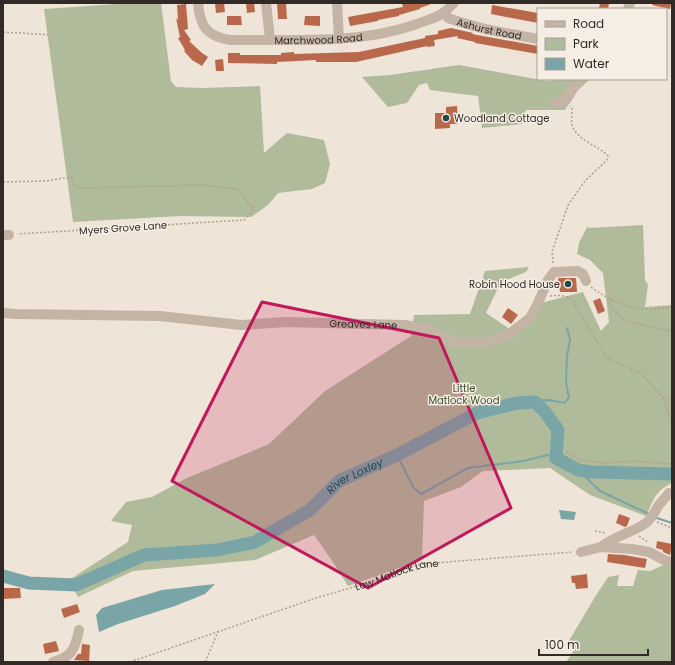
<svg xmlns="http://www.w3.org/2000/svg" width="675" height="665" font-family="Poppins,sans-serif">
  <rect width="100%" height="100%" fill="#eee4d8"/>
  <!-- green -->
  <g fill="#afbb9a">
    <polygon points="132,3 161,3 171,81 176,87 202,88 260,86 264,153 287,133 324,140 330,164 325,183 312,189 278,193 268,205 251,217 180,216 73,222 44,9"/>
    <polygon points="459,65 547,81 565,79 590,79 575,93 565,110 526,110 522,124 482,128 478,96 430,90 427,83 419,85 407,103 388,107 362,77 390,75"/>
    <path d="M643,225L645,280L648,285L645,307L672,305V483C655,491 654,499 646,516L590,495L550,468L483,471L461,487L424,501L422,560L348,586L333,562L314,535L255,560L133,571L78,597L69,580L128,542L132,525L111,521L126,502L152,497L187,478L269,444L325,391L411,336L414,315L470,314L485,271L529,267L526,272L501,282L486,313L517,334L541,303L583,292L601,331L609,322L603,273L590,260L577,254L579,243L587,227L590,228Z"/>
    <polygon points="666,564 672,566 672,662 566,662 575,649 567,644 595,597 608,577 619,575 617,586 633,586 638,570 650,571"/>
  </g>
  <!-- water -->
  <g fill="#7aa5a7">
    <polygon points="559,510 576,512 574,520 561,519"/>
    <polygon points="215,584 205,594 175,606 118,624 99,632 96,615 102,608 162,590"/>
  </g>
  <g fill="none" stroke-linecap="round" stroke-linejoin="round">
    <!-- stream -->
    <g stroke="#7aa5a7" stroke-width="2">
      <path d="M535,402C543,398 556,401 565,403L569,397L566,383L567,356L570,340L567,328"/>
      <polyline points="397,455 413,487 421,494 468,468 523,461 548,455 556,458"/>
      <polyline points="578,470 600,491 649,514"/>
      <polyline points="654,517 672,523"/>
    </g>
    <!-- river -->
    <path stroke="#7aa5a7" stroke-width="13" id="s1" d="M3,576L29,583L76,585L144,555L217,550L255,542L310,510L339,481L397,455L477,413L517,403L535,402L545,412L558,430L556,458L578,470L592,472L672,474"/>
  </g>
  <!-- building -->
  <g fill="#b9684b">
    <polygon points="215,3 224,3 225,12 216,13"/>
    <polygon points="246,3 254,3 255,12 247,13"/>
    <polygon points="277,3 286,3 287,19 278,19"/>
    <polygon points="407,3 431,4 420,8 420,9 399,15 399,16 378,20 378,21 350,26 348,17 403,7 402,4"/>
    <polygon points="600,3 609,3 608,9 599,9"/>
    <polygon points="653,3 667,3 671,4 670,9 652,5"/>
    <polygon points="186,4 188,29 184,30 191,40 189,41 202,53 208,57 202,66 192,60 184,51 185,50 178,38 180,37 176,18 178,20 177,5"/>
    <polygon points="492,5 538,13 538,23 491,14"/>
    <polygon points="227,16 241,16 242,25 227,25"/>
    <polygon points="305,16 320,16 320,26 304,25"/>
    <polygon points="451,28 473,33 472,34 538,46 538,54 475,43 475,42 457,38 458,36 434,40 435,46 427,47 427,46 356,62 316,62 316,60 277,62 277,64 228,63 228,53 240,53 240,55 281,55 281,53 294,52 294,54 359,52 425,38 425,36 438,34 438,31"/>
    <polygon points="223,59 224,71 216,71 215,60"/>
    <polygon points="457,106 458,124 450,124 450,128 435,129 435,113 446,113 446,107"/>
    <polygon points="558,278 576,278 577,292 560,292"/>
    <polygon points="600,298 605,311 598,314 593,301"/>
    <polygon points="508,308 518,315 511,324 502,317"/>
    <polygon points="619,514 630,518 627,526 625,527 616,523"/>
    <polygon points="657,541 672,544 670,555 663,552 663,550 656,548"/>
    <polygon points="608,554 624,555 647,559 645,568 607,562"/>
    <polygon points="587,574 588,588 576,589 575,583 572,583 571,576"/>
    <polygon points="3,588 20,588 21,598 3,599"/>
    <polygon points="77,604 80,612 64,618 61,609"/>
    <polygon points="56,641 59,651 45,654 43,644"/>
    <polygon points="82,644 90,645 89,661 74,660 78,654 81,654"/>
  </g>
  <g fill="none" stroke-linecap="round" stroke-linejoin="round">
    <!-- path -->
    <g stroke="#b09e90" stroke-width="1.5" stroke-dasharray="2 2" stroke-linecap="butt">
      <polyline points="3,32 51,35"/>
      <polyline points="3,182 45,181 71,177 75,186 82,188 201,185 237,189 254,209 244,220 18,234"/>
      <path d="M553,263L552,252L568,205L585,181L607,160L608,156C598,145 577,141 572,125C571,120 572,114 572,109L570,106"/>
      <path d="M591,287C606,298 624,307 643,309C653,310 663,308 672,307"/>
      <path d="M550,296C559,295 566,295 573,301L607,358L641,373L663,397L672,423"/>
      <polyline points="611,299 609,303 611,308 626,321 672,332"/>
      <polyline points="663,397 672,400"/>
      <polyline points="566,452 580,460 604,463 634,461 672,464"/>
      <polyline points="657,522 672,528"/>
      <polyline points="595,531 606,533"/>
      <polyline points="639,536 649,543"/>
      <path id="s2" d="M130,662L316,598L371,582L399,571L422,564L573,552"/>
      <polyline points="205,662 218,632"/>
    </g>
    <!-- minor -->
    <g stroke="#c4b4a6" stroke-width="10">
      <path id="s3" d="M198,3C200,26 206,36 230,40C291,39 355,45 414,25C424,21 434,19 443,13C447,11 450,6 454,3"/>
      <polyline points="266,3 270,39"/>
      <polyline points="337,3 339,39"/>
      <polyline points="628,9 630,3"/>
      <path id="s4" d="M444,12L448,18L460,22L485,29L538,39"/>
      <polyline points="556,103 566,100 579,79"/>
      <polyline points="3,235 9,235"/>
      <path id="s5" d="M3,313L16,314L160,316L241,325L285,322L405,325L430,330L452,342H486L508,335L530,318L538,303L548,280L554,272L577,271L583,274L586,281"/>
      <path d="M601,547C614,536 632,533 646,523C652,518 655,511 659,505C662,501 666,497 669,493"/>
      <polyline points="581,552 601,547 632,549 649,552 664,560 672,563"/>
      <path d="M53,662C72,657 75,649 79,630"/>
    </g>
  </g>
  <!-- marked area -->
  <path fill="#c2185b" fill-opacity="0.2" stroke="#c2185b" stroke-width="3" stroke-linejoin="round" d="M262,302L439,338L511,508L368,588L172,481Z"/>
  <!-- markers -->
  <g fill="#204a4e" stroke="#f6eee4" stroke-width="1.5">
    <circle cx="446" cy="118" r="4"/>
    <circle cx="568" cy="284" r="4"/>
  </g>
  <g text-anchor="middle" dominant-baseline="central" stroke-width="3" stroke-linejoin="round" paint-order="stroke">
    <!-- street labels -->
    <g font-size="10" fill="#312a26" stroke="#f6eee4">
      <text stroke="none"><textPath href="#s4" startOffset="50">Ashurst Road</textPath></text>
      <text stroke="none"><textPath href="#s3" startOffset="143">Marchwood Road</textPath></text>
      <text transform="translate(123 228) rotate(-4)">Myers Grove Lane</text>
      <text stroke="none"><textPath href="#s5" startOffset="361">Greaves Lane</textPath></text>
      <text stroke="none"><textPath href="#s2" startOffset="281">Low Matlock Lane</textPath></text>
    </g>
    <!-- poi labels -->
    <g font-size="10" fill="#312a26" stroke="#f6eee4" text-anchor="start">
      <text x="454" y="118">Woodland Cottage</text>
      <text x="560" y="284" text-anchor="end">Robin Hood House</text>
    </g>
    <!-- park labels -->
    <g font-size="10" fill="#404d2c" stroke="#f6eee4">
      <text x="464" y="388">Little<tspan x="464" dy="12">Matlock Wood</tspan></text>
    </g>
    <!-- water labels -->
    <g font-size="11" font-style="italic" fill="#204a4e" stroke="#f6eee4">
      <text stroke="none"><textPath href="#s1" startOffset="381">River Loxley</textPath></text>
    </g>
  </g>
  <!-- border -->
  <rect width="675" height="665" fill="none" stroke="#312a26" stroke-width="8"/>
  <!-- legend -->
  <rect x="537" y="8" width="130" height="72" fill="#f6eee4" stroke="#a7a098"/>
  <rect x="545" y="21" width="20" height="6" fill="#c4b4a6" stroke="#a7a098"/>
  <text x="573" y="28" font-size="12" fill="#312a26">Road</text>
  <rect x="545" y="38" width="20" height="12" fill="#afbb9a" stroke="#a7a098"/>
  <text x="573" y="48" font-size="12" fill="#312a26">Park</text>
  <rect x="545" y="58" width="20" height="12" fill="#7aa5a7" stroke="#a7a098"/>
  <text x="573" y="68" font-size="12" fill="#312a26">Water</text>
  <!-- scale -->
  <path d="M539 649v6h109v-6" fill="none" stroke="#312a26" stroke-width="2"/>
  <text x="545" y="649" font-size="12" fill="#312a26" stroke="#f6eee4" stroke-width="3" paint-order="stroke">100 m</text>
</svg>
